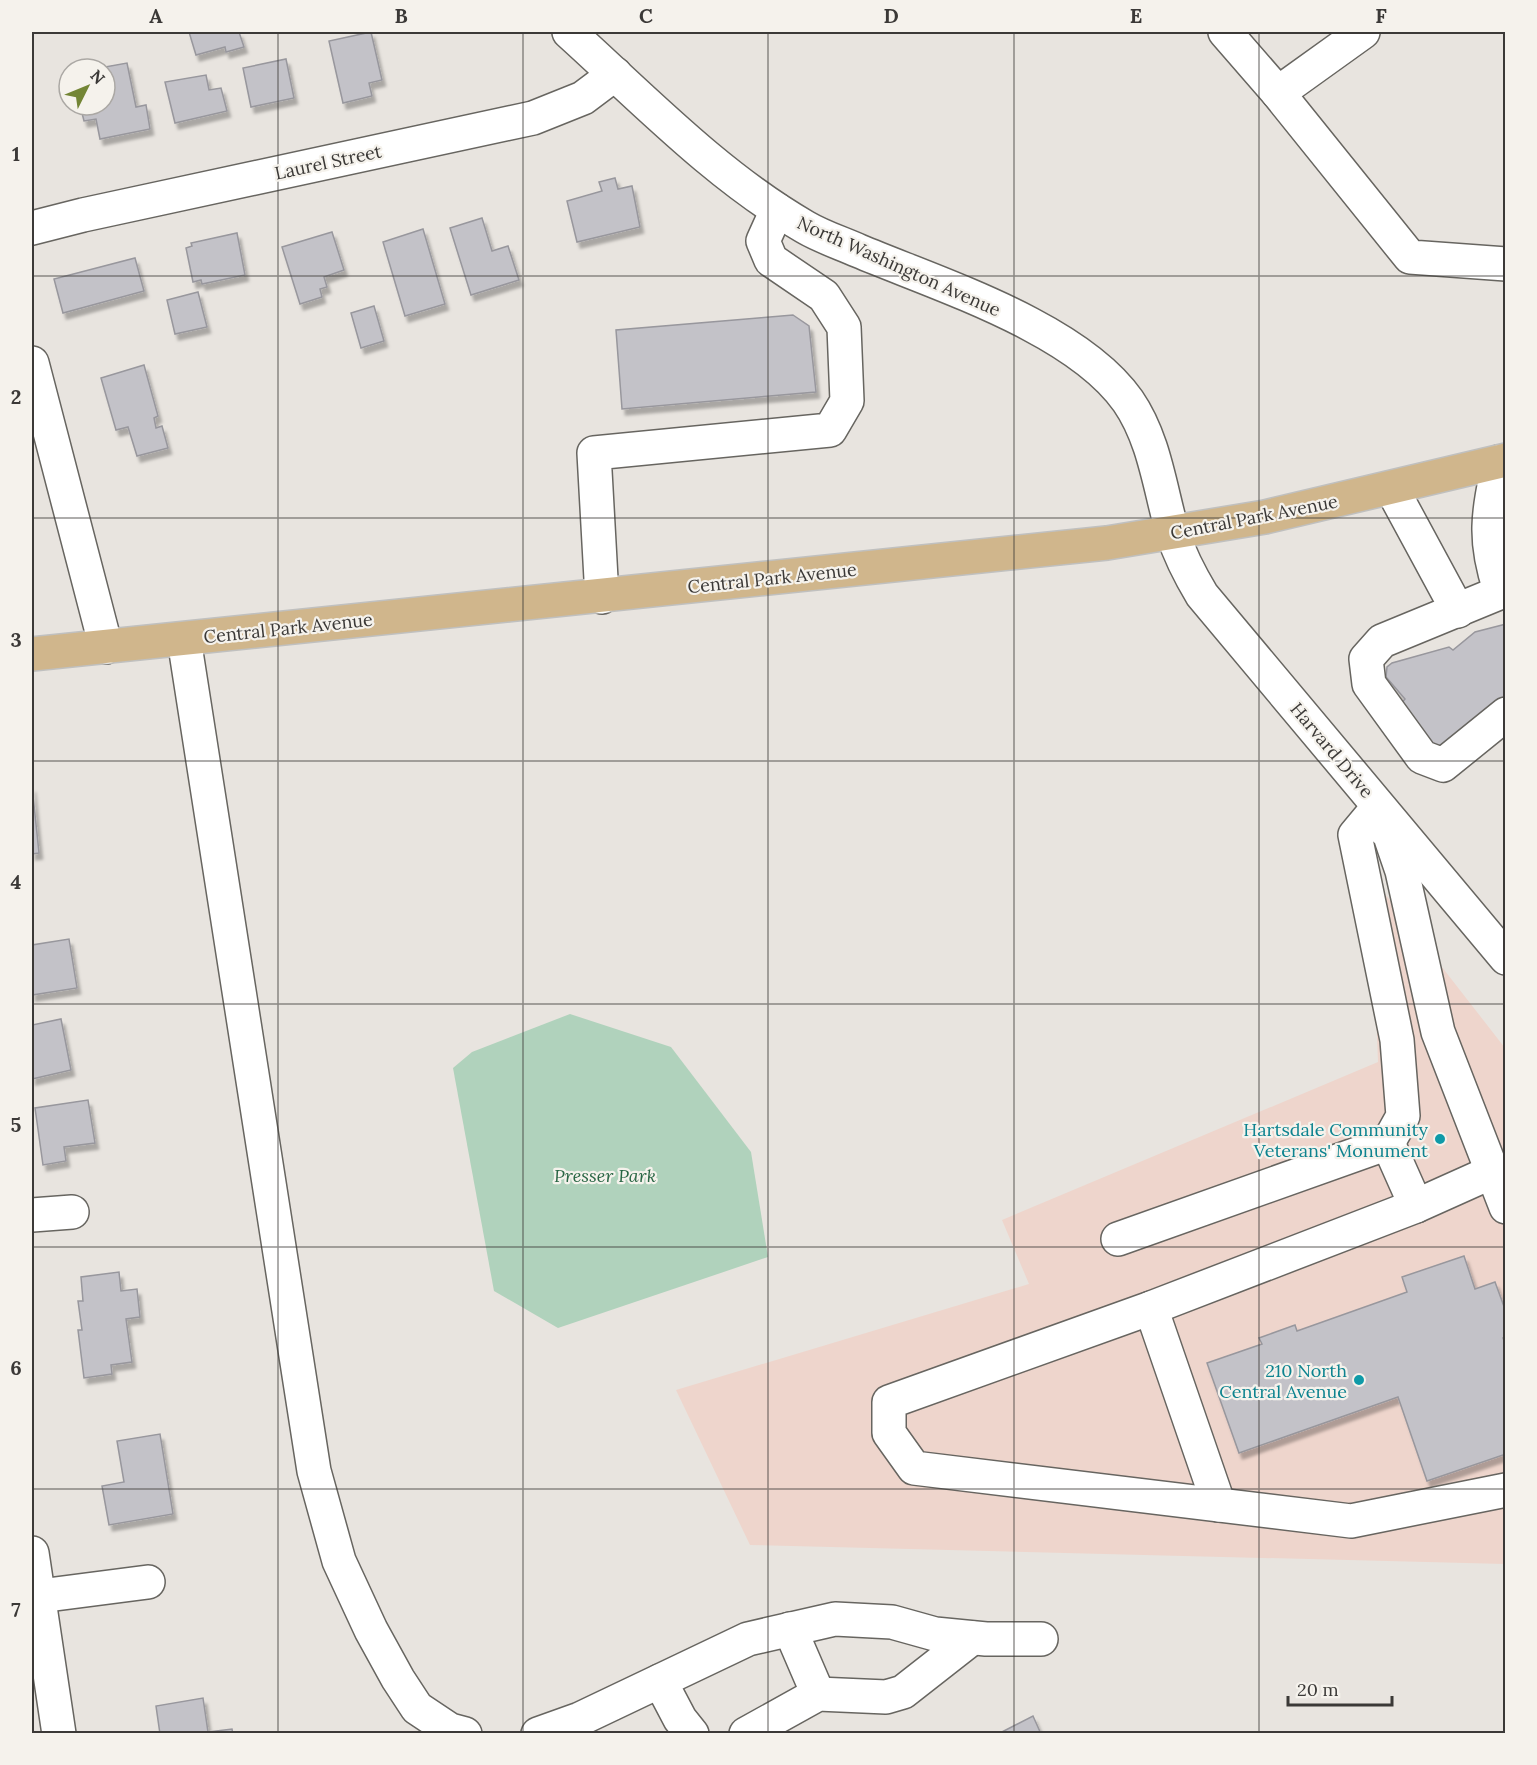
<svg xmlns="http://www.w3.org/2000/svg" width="1537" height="1765" font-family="Lora,serif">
  <defs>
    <filter id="shadow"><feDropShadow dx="3.5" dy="6" stdDeviation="1.5" flood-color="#0004"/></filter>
  </defs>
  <rect width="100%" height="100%" fill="#e8e4df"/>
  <!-- commercial -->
  <polygon fill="#eed5cc" points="1371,876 1505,1048 1505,1564 750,1545 676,1390 1029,1284 1002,1220 1378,1062"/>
  <!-- green -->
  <polygon fill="#b0d2bc" points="570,1014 671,1047 751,1152 768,1257 558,1328 494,1291 453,1068 472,1052"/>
  <!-- building -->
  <g fill="#c3c2c8" stroke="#98979d" stroke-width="1.5" filter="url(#shadow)">
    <polygon points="189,32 239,32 244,47 226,52 225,47 196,55"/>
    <polygon points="371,32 382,80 369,83 372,96 343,103 329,41"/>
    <polygon points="286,59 294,98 251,107 243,68"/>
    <polygon points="127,63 136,107 146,105 150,129 100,139 96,119 84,121 80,105 105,105 105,69 94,69"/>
    <polygon points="206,75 209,90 221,88 227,111 175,123 165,82"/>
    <polygon points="615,178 618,189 632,186 640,227 577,242 567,201 602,191 599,182"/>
    <polygon points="482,218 492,251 508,246 519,280 471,295 450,228"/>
    <polygon points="423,229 445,304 405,316 383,242"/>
    <polygon points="332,232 344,270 324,277 327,287 320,289 322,297 300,304 282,247"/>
    <polygon points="237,233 245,275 202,284 201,280 193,282 186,248 192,246 191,243"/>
    <polygon points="135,258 144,291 63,313 54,279"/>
    <polygon points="198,292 207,327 175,334 167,300"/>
    <polygon points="374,306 384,341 361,348 351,313"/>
    <polygon points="793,315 809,326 816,392 622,409 616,330"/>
    <polygon points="144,365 158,416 154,418 156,428 162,426 168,448 137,456 128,427 116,430 101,378"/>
    <polygon points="1506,624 1506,699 1441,754 1399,706 1405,699 1386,677 1387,667 1392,663 1449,647 1453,650 1475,632"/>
    <polygon points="32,786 39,853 32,854"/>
    <polygon points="69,939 77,988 32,995 32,945"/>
    <polygon points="61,1019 71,1070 32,1079 32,1025"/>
    <polygon points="88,1100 95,1143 64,1147 66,1161 43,1165 35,1108"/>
    <polygon points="1464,1256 1475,1289 1495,1282 1506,1312 1506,1337 1503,1338 1506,1346 1506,1454 1427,1481 1398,1397 1239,1453 1207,1363 1262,1344 1259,1338 1295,1325 1297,1331 1407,1292 1402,1277"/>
    <polygon points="119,1272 121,1291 137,1289 140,1317 126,1319 132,1362 111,1365 112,1374 84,1378 78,1330 82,1330 78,1301 83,1301 81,1277"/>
    <polygon points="160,1434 173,1514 109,1525 102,1486 124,1482 117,1441"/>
    <polygon points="203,1698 208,1732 232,1729 233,1734 160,1734 156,1706"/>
    <polygon points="1033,1716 1041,1734 998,1734"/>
  </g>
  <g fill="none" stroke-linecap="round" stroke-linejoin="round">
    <defs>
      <g id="minor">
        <path d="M569,32C643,99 718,177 805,227C822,237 841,243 859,251C940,285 1077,328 1128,401C1155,440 1160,490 1173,534C1180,556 1190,575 1202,595L1506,958"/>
        <polyline points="1225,32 1278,93 1363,32"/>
        <polyline points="1278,93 1410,257 1506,264"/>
        <polyline points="32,228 83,215 533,118 583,98 615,74"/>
        <polyline points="32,363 106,647"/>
        <path d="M1499,462C1488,514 1483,539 1500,590"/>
        <polyline points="1392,489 1458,611"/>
        <polyline points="1506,590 1382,641 1366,659 1369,684 1422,757 1443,765 1506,714"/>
        <polyline points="602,597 594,453 830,430 847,401 844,327 824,296 771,260 763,241 777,210"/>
        <polyline points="184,639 314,1471 339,1561 371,1630 398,1679 417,1708 450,1730 465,1734"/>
        <polyline points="1384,829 1389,833 1402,871 1438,1032 1506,1207"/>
        <polyline points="1388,1143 1416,1206"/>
        <polyline points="1494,1171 1416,1206 1151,1308 889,1402 889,1433 914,1468 1351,1521 1506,1490"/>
        <polyline points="32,1215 72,1212"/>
        <polyline points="1118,1239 1388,1143 1403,1116 1397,1040 1355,835 1370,817"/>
        <polyline points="1151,1308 1219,1505"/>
        <polyline points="32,1553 59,1734"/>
        <polyline points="32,1597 148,1582"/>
        <polyline points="790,1629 818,1694"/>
        <polyline points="660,1681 680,1719 692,1734"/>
        <polyline points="538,1734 580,1719 748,1639 835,1619 892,1622 935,1634 986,1639 1041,1639"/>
        <polyline points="746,1734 818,1694 886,1697 903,1692 972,1638"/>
      </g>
      <polyline id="major" points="32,654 1107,543 1265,517 1506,460"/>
    </defs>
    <!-- minor casing -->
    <use href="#minor" stroke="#676560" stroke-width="36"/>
    <!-- major casing -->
    <use href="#major" stroke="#c0c0bf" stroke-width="36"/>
    <!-- minor -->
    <use href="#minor" stroke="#fff" stroke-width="33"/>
    <!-- major -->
    <use href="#major" stroke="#d0b68c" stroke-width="33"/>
  </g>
  <!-- grid -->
  <path fill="none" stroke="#3b3937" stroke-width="1.5" stroke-opacity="0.55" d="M278,32V1734M523,32V1734M768,32V1734M1014,32V1734M1259,32V1734M32,276H1506M32,518H1506M32,761H1506M32,1004H1506M32,1247H1506M32,1489H1506"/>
  <!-- markers -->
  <g fill="#0f9aa8" stroke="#f5f2ec" stroke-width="2">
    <circle cx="1440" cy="1139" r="6"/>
    <circle cx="1359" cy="1380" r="6"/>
  </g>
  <g text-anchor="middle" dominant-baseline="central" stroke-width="4.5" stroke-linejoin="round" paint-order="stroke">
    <!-- street labels -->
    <g font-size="18" fill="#3b3937" stroke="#f5f2ec">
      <text transform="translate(328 162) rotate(-12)">Laurel Street</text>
      <text transform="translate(899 266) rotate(24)">North Washington Avenue</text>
      <text transform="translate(1254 517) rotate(-11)">Central Park Avenue</text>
      <text transform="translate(772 578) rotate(-6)">Central Park Avenue</text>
      <text transform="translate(288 628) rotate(-6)">Central Park Avenue</text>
      <text transform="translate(1332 750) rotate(50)">Harvard Drive</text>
    </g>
    <!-- culture labels -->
    <g font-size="18" fill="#0d838f" stroke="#f5f2ec" text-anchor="end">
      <text x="1428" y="1129">Hartsdale Community<tspan x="1428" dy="21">Veterans' Monument</tspan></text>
      <text x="1347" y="1370">210 North<tspan x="1347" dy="21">Central Avenue</tspan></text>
    </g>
    <!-- park labels -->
    <g font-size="18" font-style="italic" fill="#296644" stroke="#f5f2ec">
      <text x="605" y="1175">Presser Park</text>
    </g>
  </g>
  <!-- border -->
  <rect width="1537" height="1765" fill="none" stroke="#f5f2ec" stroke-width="66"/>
  <!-- north arrow -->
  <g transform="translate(87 87) rotate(47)"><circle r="28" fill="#f5f2ec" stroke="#aba8a4" stroke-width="1.5"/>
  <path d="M0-4.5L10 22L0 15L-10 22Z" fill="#738535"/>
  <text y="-9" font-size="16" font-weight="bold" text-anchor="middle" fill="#3b3937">N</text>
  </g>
  <!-- scale -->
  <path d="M1288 1696v9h104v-9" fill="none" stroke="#3b3937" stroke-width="3"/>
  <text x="1297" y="1696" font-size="18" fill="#3b3937" stroke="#f5f2ec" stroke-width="4.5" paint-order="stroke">20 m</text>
  <rect x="33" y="33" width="1471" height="1699" fill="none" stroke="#3b3937" stroke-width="2"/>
  <g font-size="20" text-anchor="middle" font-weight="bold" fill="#3b3937">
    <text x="156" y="23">A</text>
    <text x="401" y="23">B</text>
    <text x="646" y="23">C</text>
    <text x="891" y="23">D</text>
    <text x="1136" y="23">E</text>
    <text x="1381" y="23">F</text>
    <text x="16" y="161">1</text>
    <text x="16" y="404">2</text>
    <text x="16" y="647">3</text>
    <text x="16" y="889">4</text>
    <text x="16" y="1132">5</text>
    <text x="16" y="1375">6</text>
    <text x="16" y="1617">7</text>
  </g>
</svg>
